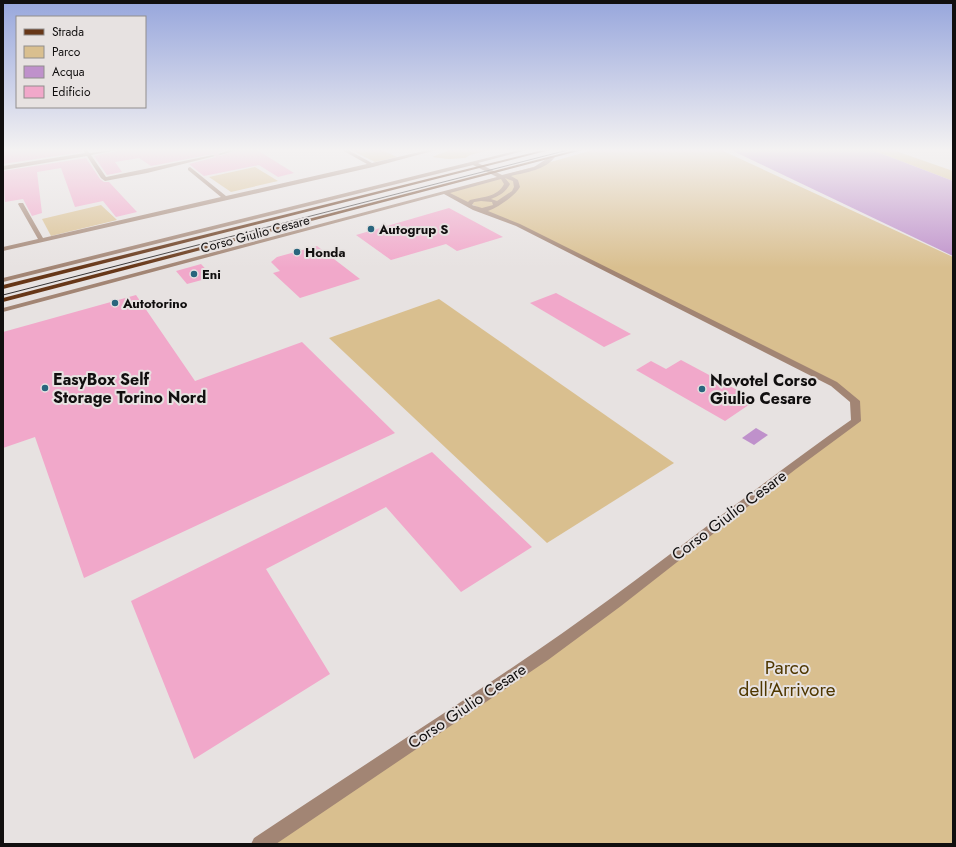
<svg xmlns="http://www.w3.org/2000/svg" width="956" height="847" font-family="Jost,sans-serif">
  <rect width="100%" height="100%" fill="#e7e2e1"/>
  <!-- green -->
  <g fill="#d9bf8f">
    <polygon points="351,150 382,150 397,157 375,162"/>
    <polygon points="450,150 490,150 470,155 465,158 448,159 432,157"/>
    <polygon points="593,150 721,150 953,257 953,844 260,844 490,692 856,421 855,401 834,384 518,225 444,192"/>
    <polygon points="872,150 893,150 953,171 953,181"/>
    <polygon points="255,167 278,181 231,192 209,177"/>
    <polygon points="101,205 117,220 51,236 42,219"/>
    <polygon points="439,299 674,463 547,543 329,338"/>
  </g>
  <!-- water -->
  <g fill="#bf91cb">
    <polygon points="731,150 872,150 953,181 953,256"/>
    <polygon points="756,428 768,435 754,445 742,438"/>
  </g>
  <!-- building -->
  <g fill="#f1a8ca">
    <polygon points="3,150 82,150 82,152 3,164"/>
    <polygon points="118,150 226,150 217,153 220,156 239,150 257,150 294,173 278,177 259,165 204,176 189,164 216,157 213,154 151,166 139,158 115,162 122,172 107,175 94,156 117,151"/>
    <polygon points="86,158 100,179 104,182 109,182 137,212 116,217 103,201 75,207 61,168 37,172 42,213 32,216 23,199 5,202 3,171"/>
    <polygon points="449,208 503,237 457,251 446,244 391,260 356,235"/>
    <polygon points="317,246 360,279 300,298 273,273 280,271 271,262 277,257"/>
    <polygon points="201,264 213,277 187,284 176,271"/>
    <polygon points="556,293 631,334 604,347 530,303"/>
    <polygon points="136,295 195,381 302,342 395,433 84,578 35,437 3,448 3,332"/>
    <polygon points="681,360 756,400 725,421 636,370 651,361 666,369"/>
    <polygon points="432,452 532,547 461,592 386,507 266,569 330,674 194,759 131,601"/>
  </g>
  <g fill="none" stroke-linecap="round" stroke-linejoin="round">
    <!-- minor -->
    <g fill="#a28574" fill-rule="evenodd">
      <polygon points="83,150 87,150 89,153 117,150 91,155 106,177 213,155 215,156 147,173 105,181 101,178 87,156 3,170 3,166 85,153"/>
      <polygon points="230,150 238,150 220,155 218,154"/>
      <polygon points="342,150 348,150 372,163 428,150 436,150 373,167 3,251 3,247 38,239 18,204 19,203 23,203 43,238 221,197 188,170 188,168 190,167 226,196 367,164"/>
      <path d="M519,150H527L478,163L502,175L534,167L551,156L555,157C545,170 527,172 511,176L518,180L520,187C515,196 497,208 488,211L520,224L837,382L860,401L861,421L796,469L621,606L548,660L276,844H251L254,838C348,775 445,714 538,650C645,577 745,494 851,420L850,402L831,386L516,226L473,210L444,194L3,312V308L497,177L473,165L3,282V278ZM505,178L513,181L514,187L512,191L497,201L491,199C499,196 506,192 510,184ZM501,179L504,184C498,197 482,197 470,200L468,202L450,193ZM481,201L492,202L493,205L482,208L472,205L474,202Z"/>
    </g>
    <!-- major -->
    <g fill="#673718" fill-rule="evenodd">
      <polygon points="543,150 550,150 3,289 3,285"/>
      <polygon points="575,150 582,150 3,302 3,298"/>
    </g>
    <!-- tram -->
    <polyline stroke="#353232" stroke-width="1" points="3,295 568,150"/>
  </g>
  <!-- sky -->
  <linearGradient id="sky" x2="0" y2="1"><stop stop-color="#97a6dc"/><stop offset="0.56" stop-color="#f4f2f2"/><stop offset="1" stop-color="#f4f2f2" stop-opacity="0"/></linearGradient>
  <rect width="956" height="268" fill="url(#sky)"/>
  <!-- markers -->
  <g fill="#29657d" stroke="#e7e2e1" stroke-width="1.5">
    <circle cx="371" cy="229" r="4"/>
    <circle cx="297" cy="252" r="4"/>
    <circle cx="194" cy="274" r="4"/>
    <circle cx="115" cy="303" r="4"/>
    <circle cx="45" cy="388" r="4"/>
    <circle cx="702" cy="389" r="4"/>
  </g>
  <g text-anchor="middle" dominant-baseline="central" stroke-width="4" stroke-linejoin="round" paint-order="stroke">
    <!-- far-poi labels -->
    <g font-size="13" font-weight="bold" fill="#110f0f" stroke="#e7e2e1" text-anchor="start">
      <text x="379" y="229">Autogrup S</text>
      <text x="305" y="252">Honda</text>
      <text x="202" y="274">Eni</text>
      <text x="123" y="303">Autotorino</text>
    </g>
    <!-- far-street labels -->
    <g font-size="13" fill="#110f0f" stroke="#e7e2e1">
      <text transform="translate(255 234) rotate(-15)">Corso Giulio Cesare</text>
    </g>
    <!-- poi labels -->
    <g font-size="16" font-weight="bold" fill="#110f0f" stroke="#e7e2e1" text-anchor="start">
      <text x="53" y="379">EasyBox Self<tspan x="53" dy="18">Storage Torino Nord</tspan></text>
      <text x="710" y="380">Novotel Corso<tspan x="710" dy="18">Giulio Cesare</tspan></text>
    </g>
    <!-- street labels -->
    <g font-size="16" fill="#110f0f" stroke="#e7e2e1">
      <text transform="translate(729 515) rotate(-37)">Corso Giulio Cesare</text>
      <text transform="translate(467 706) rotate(-34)">Corso Giulio Cesare</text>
    </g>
    <!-- near-park labels -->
    <g font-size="19" fill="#4f3700" stroke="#e7e2e1">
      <text x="787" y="667">Parco<tspan x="787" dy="22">dell'Arrivore</tspan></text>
    </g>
  </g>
  <!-- border -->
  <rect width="956" height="847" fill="none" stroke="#110f0f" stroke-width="8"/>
  <!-- legend -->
  <rect x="16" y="16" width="130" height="92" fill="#e7e2e1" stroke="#918e8d"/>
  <rect x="24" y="29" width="20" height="6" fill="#673718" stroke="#918e8d"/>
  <text x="52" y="36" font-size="12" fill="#110f0f">Strada</text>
  <rect x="24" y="46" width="20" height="12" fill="#d9bf8f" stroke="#918e8d"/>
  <text x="52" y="56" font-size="12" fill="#110f0f">Parco</text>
  <rect x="24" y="66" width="20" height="12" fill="#bf91cb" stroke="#918e8d"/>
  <text x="52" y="76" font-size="12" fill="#110f0f">Acqua</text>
  <rect x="24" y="86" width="20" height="12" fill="#f1a8ca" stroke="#918e8d"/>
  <text x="52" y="96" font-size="12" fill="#110f0f">Edificio</text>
</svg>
